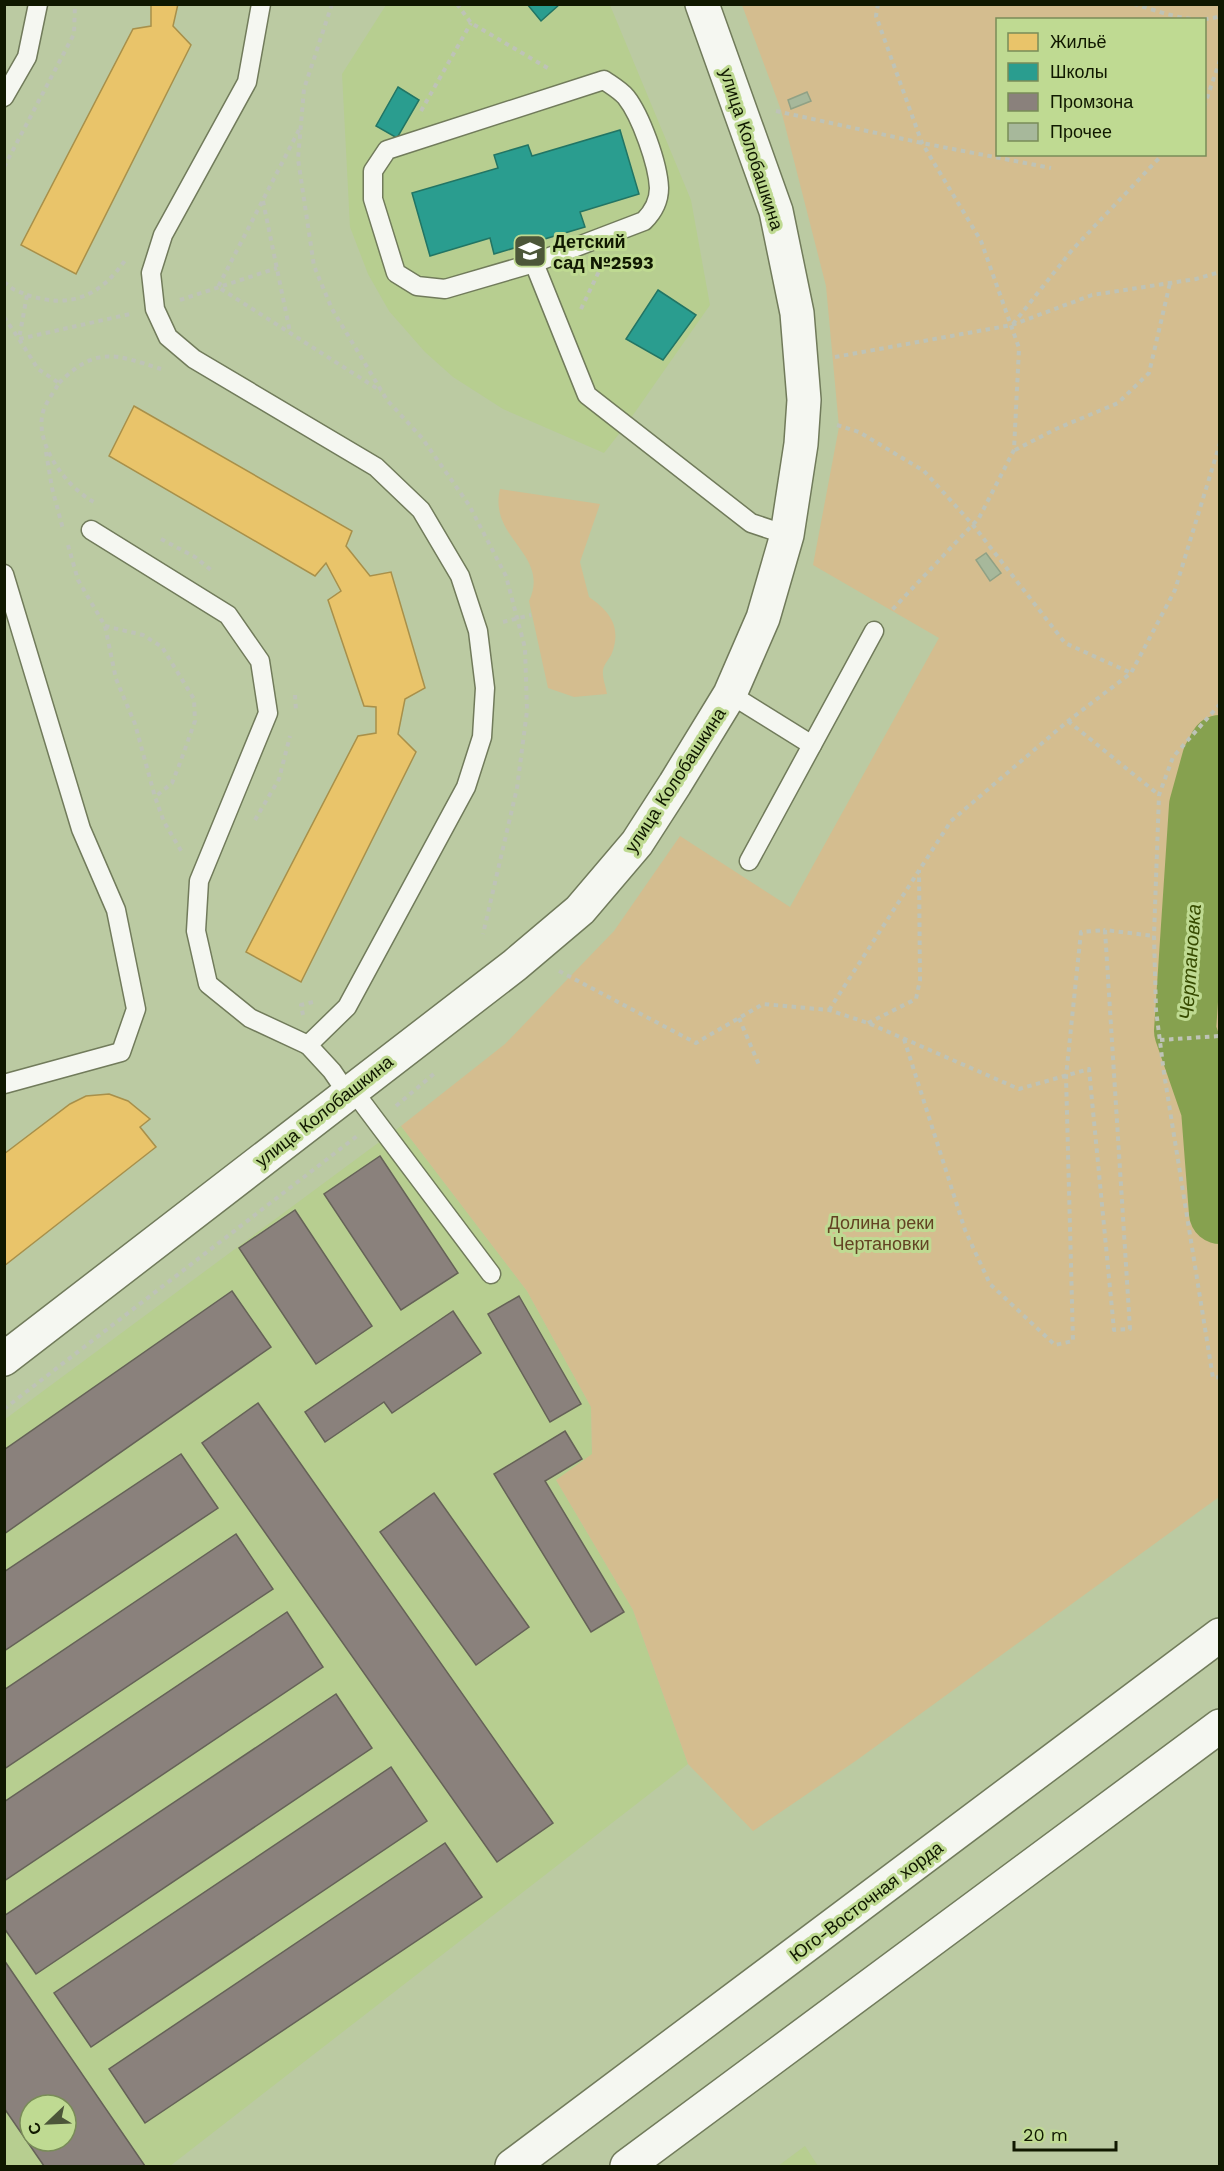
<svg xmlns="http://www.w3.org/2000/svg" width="1224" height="2171" font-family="'Work Sans',sans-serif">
  <rect width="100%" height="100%" fill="#bbcaa2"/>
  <!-- built -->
  <g fill="#b7ce90" fill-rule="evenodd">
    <polygon points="386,5 610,5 691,200 710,305 626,425 604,453 503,409 453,377 425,352 389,311 368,274 350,227 342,74"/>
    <path d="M401,1126L527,1291L591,1407L592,1455L556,1480L633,1610L688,1764L170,2166H5L4,1420ZM30,2105H66V2141H30Z"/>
    <polygon points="805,2146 818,2166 778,2166"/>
  </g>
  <!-- green -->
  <g fill="#d4bd8f" fill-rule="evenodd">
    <path d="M742,5H1219V1497L857,1760L753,1831L688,1764L633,1610L556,1480L592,1454L591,1407L527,1291L401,1126L505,1044L614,931L680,836L790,907L939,638L813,565L839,427L826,286L781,110ZM998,20H1204V154H998Z"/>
    <path d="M500,489L600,504L580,562L589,597C609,611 622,626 612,653C610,658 604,664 603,670C602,677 606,687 607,694L574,697L548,688L529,601C551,554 488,539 500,489Z"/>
  </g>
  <!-- homes -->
  <g fill="#e9c46a" stroke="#a8904a" stroke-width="1.5">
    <polygon points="151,4 178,4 173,26 191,45 76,274 21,245 133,29 151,26"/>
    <polygon points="134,406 352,531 346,546 370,576 391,572 425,688 405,699 398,734 416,752 301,982 246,952 358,736 376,733 376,707 364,706 328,600 341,591 326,563 315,576 109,456"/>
    <polygon points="109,1094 128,1101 150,1119 140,1127 156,1147 4,1266 4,1154 70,1104 86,1096"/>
  </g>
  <!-- schools -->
  <g fill="#2a9d8f" stroke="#227564" stroke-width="1.5">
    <polygon points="527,4 560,4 541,21"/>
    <polygon points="398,87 419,100 397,138 376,126"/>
    <polygon points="620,130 639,194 580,212 585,227 494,254 490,238 430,256 412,193 498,168 494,155 528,145 532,156"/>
    <polygon points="658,290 696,315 663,360 626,339"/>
  </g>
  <!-- industry -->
  <g fill="#8a817c" stroke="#656257" stroke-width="1.5" fill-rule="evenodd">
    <polygon points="380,1156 458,1273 401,1310 324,1194"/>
    <polygon points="295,1210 372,1326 316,1364 239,1248"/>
    <polygon points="232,1291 271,1347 4,1534 4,1450"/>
    <polygon points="519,1296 581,1404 550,1422 488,1314"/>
    <polygon points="453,1311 481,1353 392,1413 384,1402 325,1442 305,1412"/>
    <polygon points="258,1403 553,1823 497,1862 202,1443"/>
    <polygon points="565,1431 582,1459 545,1481 624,1612 591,1632 494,1474"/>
    <polygon points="181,1454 218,1508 4,1651 4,1572"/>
    <polygon points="434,1493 529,1627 476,1665 380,1532"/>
    <polygon points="236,1534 273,1589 4,1769 4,1690"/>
    <polygon points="287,1612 323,1667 4,1881 4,1802"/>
    <polygon points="336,1694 372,1748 36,1974 4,1928 4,1916"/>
    <polygon points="391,1767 427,1821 91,2047 54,1993"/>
    <polygon points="445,1843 482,1897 145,2123 109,2069"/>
    <path d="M4,1960L145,2166H44L4,2108ZM30,2105H66V2141H30Z"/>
  </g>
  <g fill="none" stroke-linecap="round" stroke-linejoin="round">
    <!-- river -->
    <polyline stroke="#86a14f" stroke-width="62" points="1220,746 1213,759 1200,806 1185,1031 1212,1109 1220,1213"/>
  </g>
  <!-- building -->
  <g fill="#a7b89b" stroke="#90a185" stroke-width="1.5">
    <polygon points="807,92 811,101 791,109 788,100"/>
    <polygon points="986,553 1001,573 990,581 976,560"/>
  </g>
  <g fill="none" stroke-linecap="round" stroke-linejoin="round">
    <defs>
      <g id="lane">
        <polyline points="261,4 247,82 163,235 151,273 155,309 168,337 194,359 376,467 421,510 460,576 478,631 485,688 482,737 466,787 347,1007 308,1045 332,1071 347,1093"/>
        <path d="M604,80C611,85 620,90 626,97C641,116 658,164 659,188C659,202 653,212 644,221L534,263L445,289L417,286L396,273L373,199V171L387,150Z"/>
        <polyline points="4,97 27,57 38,4"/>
        <polyline points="534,263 587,395 751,523 787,535"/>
        <polyline points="91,530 228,615 260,661 268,713 199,881 196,931 208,984 250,1018 308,1045"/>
        <polyline points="4,574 81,829 116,910 136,1009 121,1052 4,1084"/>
        <polyline points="730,694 812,745"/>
        <polyline points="749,861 874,631"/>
        <polyline points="352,1089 491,1274"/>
      </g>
      <polyline id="street" points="4,1359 515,965 580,910 637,843 675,784 730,694 763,618 787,535 801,444 804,400 797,313 776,211 702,4"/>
      <g id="secondary">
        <polyline points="512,2166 1220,1635"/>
        <polyline points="627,2166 1220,1726"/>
      </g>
    </defs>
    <!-- lane casing -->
    <use href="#lane" stroke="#717b5b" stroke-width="21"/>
    <!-- street casing -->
    <use href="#street" stroke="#717b5b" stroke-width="36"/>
    <!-- secondary casing -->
    <use href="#secondary" stroke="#717b5b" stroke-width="36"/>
    <!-- path -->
    <g stroke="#bec3b7" stroke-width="4" stroke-dasharray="4.5 4.5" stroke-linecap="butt">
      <polyline points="332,4 304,89 298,159 314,266 332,309 387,400 422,438 469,505 506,576 525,648 527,711 517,788 483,934"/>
      <polyline points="457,4 471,23 551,70"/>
      <polyline points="878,4 876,16 922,143 981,241 1019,348 1014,450 979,518 890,612"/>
      <path d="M1134,4C1159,11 1193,26 1220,16"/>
      <polyline points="1204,107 1220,60"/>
      <polyline points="421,111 471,23"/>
      <polyline points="776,111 922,143 1051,168"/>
      <polyline points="299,130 218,287 381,391"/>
      <polyline points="4,167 74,34 75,4"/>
      <polyline points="263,201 290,332"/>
      <path d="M4,282L13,289L27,295L19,339L38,369L59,383C54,392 46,402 43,412C34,444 67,488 94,502"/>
      <path d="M27,295C70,309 100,297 126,259"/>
      <polyline points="180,300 277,268"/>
      <polyline points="581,309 602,265"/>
      <polyline points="4,317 19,339 130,314"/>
      <polyline points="1013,324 1072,250 1163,154"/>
      <polyline points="835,357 1012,325 1092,295 1196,279 1220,272"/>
      <path d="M59,383C96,346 115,354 161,369"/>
      <polyline points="837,425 859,432 924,471 973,525 1065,643 1131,673"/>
      <polyline points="1015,450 1056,429 1118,403 1149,373 1170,283"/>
      <polyline points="46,452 52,488 63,529"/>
      <polyline points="161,539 195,557 211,570"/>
      <polyline points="68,545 78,580 105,626 116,679 135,724 155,797 164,822 183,854"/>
      <polyline points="503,622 531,615"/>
      <polyline points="105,626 143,635 162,647 194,699 195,721 180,763 172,783 155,797"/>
      <polyline points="295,695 296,711"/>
      <polyline points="1220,704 1173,757 1159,795 1154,936 1156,1010 1164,1073 1213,1378 1220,1377"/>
      <polyline points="1068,721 1159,795"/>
      <polyline points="255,820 279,779 290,736"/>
      <polyline points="559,971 696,1043 763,1004 829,1010 868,1023 1019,1089 1089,1069 1114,1330 1130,1329 1105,930 1154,936"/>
      <polyline points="829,1010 951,821 1068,721 1131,673 1175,590 1220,443"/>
      <polyline points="303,1015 301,1005 313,1002"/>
      <polyline points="739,1018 759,1065"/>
      <polyline points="868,1023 916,999 920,980 919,870"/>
      <polyline points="904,1039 965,1230 990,1284 1055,1345 1073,1341 1066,1076 1081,932 1105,930"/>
      <polyline points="1160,1040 1220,1036"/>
      <polyline points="396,1106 436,1072"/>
      <polyline points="4,1409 357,1136"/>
    </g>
    <!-- lane -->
    <use href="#lane" stroke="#f5f7f1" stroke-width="18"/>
    <!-- street -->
    <use href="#street" stroke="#f5f7f1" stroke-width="33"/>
    <!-- secondary -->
    <use href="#secondary" stroke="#f5f7f1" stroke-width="33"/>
  </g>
  <!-- icons -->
  <defs>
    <symbol id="school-square" viewBox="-11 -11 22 22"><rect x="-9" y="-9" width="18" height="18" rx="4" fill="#4c5639" stroke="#bfda92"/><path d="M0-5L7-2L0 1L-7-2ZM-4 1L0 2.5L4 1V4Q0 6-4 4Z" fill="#fff"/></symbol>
  </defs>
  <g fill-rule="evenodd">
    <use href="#school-square" x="511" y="232" width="38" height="38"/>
  </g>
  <g text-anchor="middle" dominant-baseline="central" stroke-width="6" stroke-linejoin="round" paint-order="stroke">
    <!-- street labels -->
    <g font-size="18" fill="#101800" stroke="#bfda92">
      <text transform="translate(752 149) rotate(72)">улица Колобашкина</text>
      <text transform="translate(675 780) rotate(-57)">улица Колобашкина</text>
      <text transform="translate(324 1111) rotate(-38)">улица Колобашкина</text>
      <text transform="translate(866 1901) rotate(-37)">Юго-Восточная хорда</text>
    </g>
    <!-- poi labels -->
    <g font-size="18" font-weight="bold" fill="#101800" stroke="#bfda92" text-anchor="start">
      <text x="553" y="241">Детский<tspan x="553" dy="21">сад №2593</tspan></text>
    </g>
    <!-- park labels -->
    <g font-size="18" fill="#634323" stroke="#bfda92">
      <text x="881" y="1222">Долина реки<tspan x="881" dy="21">Чертановки</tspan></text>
    </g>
    <!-- water labels -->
    <g font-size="20" font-style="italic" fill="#374b00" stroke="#bfda92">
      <text transform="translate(1190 962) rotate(-86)">Чертановка</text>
    </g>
  </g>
  <!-- border -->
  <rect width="1224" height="2171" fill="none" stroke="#101800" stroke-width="12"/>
  <!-- legend -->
  <rect x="996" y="18" width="210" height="138" fill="#bfda92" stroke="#798c58" stroke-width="1.5"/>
  <rect x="1008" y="33" width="30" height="18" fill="#e9c46a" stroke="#798c58" stroke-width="1.5"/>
  <text x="1050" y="48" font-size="18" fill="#101800">Жильё</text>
  <rect x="1008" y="63" width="30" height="18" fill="#2a9d8f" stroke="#798c58" stroke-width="1.5"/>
  <text x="1050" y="78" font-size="18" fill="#101800">Школы</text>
  <rect x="1008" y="93" width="30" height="18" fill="#8a817c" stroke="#798c58" stroke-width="1.5"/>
  <text x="1050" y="108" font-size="18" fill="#101800">Промзона</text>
  <rect x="1008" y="123" width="30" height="18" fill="#a7b89b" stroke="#798c58" stroke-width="1.5"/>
  <text x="1050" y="138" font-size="18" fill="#101800">Прочее</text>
  <!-- north arrow -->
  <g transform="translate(48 2123) rotate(247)"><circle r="28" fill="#bfda92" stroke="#798c58" stroke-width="1.5"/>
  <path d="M0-4.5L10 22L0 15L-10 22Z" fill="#4c5639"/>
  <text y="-9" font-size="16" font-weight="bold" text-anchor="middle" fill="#101800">С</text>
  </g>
  <!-- scale -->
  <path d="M1014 2141v9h102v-9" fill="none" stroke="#101800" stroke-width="3"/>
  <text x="1023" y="2141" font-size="18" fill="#101800" stroke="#bfda92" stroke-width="4.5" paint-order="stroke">20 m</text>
</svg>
